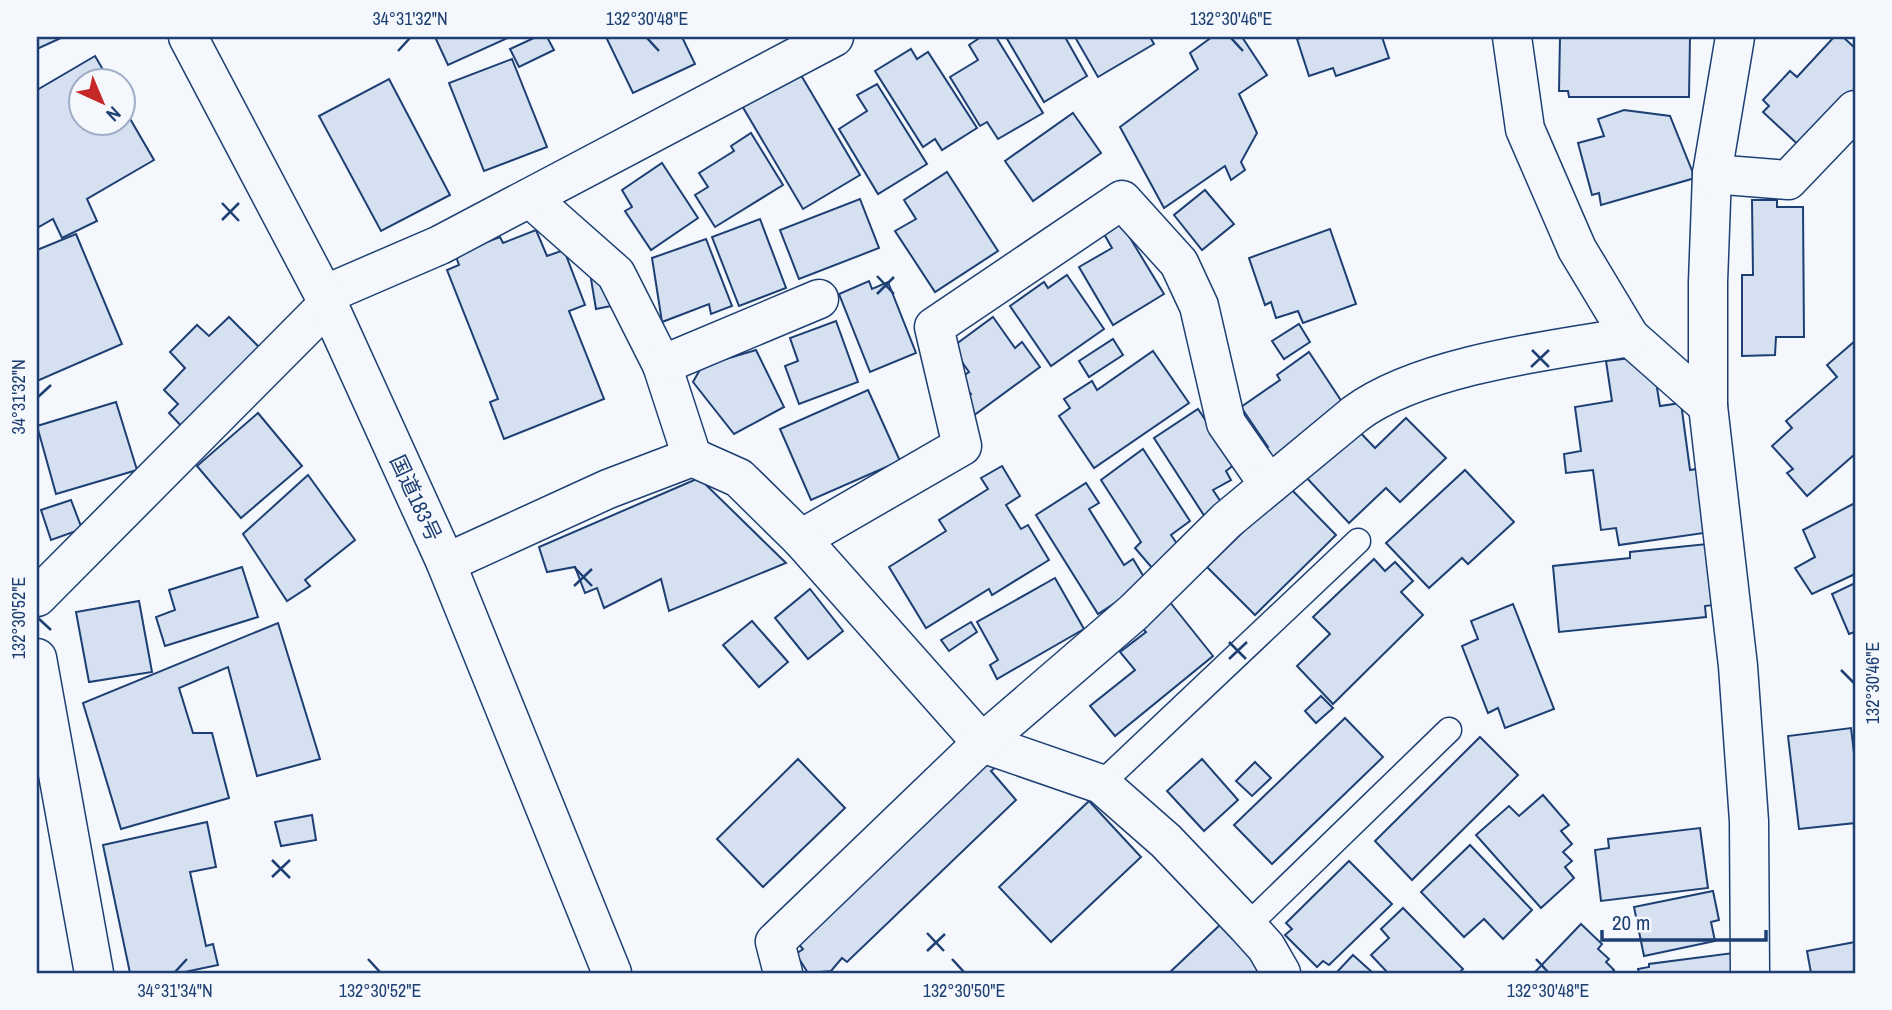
<svg xmlns="http://www.w3.org/2000/svg" width="1892" height="1010" font-family="'Archivo Narrow','Noto Sans JP',sans-serif">
  <rect width="100%" height="100%" fill="#f4f7fb"/>
  <!-- building -->
  <g fill="#d5e0f0" stroke="#1d3f73" stroke-width="2">
    <polygon points="37,37 63,37 37,49"/>
    <polygon points="435,37 510,37 448,65"/>
    <polygon points="536,37 547,37 554,50 519,67 510,49"/>
    <polygon points="606,37 682,37 695,64 633,93"/>
    <polygon points="981,37 996,37 1043,113 998,139 987,122 980,126 950,77 978,60 969,45"/>
    <polygon points="1006,37 1065,37 1087,76 1044,102"/>
    <polygon points="1075,37 1150,37 1154,44 1098,77"/>
    <polygon points="1212,37 1242,37 1267,75 1239,94 1257,133 1241,162 1245,170 1231,180 1225,166 1164,208 1120,127 1198,69 1190,53"/>
    <polygon points="1304,37 1382,37 1389,58 1336,76 1333,68 1309,76 1297,39"/>
    <polygon points="1560,37 1690,37 1689,97 1569,97 1568,91 1559,91"/>
    <polygon points="1834,37 1843,37 1855,48 1855,96 1805,151 1763,112 1769,106 1763,100 1790,71 1797,77"/>
    <polygon points="911,49 917,59 928,52 977,128 942,150 935,139 923,147 875,71"/>
    <polygon points="95,56 109,80 80,80 80,122 122,122 122,105 154,160 87,199 97,221 62,238 53,219 37,228 37,90"/>
    <polygon points="512,59 547,147 484,171 449,83"/>
    <polygon points="795,65 860,175 803,209 738,99"/>
    <polygon points="389,79 450,195 381,231 319,116"/>
    <polygon points="877,84 927,164 878,194 839,129 867,111 857,95"/>
    <polygon points="1624,110 1670,116 1695,178 1601,205 1599,193 1592,195 1578,143 1604,136 1598,119"/>
    <polygon points="1073,113 1101,153 1033,201 1005,161"/>
    <polygon points="751,133 783,185 715,227 695,195 708,187 699,173 734,151 731,146"/>
    <polygon points="662,163 698,218 651,250 625,211 632,207 622,190"/>
    <polygon points="947,172 998,251 935,292 895,231 916,219 904,200"/>
    <polygon points="1205,190 1234,224 1202,250 1174,215"/>
    <polygon points="860,199 879,248 799,279 780,230"/>
    <polygon points="1752,200 1777,200 1777,207 1803,207 1804,337 1776,337 1775,355 1742,356 1742,275 1753,275"/>
    <polygon points="760,219 786,288 739,306 712,237"/>
    <polygon points="1121,223 1164,294 1113,325 1079,267 1112,248 1104,234"/>
    <polygon points="1330,229 1356,304 1303,323 1298,311 1276,318 1271,302 1265,305 1249,258"/>
    <polygon points="536,230 547,256 564,250 585,305 569,311 604,399 504,439 490,402 498,399 447,270 459,265 455,254 500,237 503,243"/>
    <polygon points="76,234 122,344 37,381 37,250"/>
    <polygon points="706,239 732,306 711,314 709,304 662,322 652,258"/>
    <polygon points="609,275 616,305 596,309 591,279"/>
    <polygon points="1067,275 1104,329 1051,366 1010,306 1044,282 1048,288"/>
    <polygon points="869,281 872,289 888,282 916,353 870,372 839,294"/>
    <polygon points="229,317 266,354 187,432 169,413 178,404 164,390 185,368 170,352 197,325 209,336"/>
    <polygon points="993,317 1015,348 1022,342 1040,367 973,416 962,400 971,394 959,379 969,372 957,355 960,353 955,345"/>
    <polygon points="836,321 858,382 799,404 785,366 798,361 790,338"/>
    <polygon points="1299,324 1310,342 1284,359 1272,341"/>
    <polygon points="1113,339 1123,355 1089,377 1079,361"/>
    <polygon points="1855,341 1855,454 1807,496 1787,473 1793,469 1772,446 1792,428 1786,421 1837,377 1827,365"/>
    <polygon points="756,350 784,407 734,434 693,382 702,366"/>
    <polygon points="1153,351 1189,403 1094,468 1059,416 1070,408 1064,399 1092,381 1097,390"/>
    <polygon points="1309,352 1346,408 1273,468 1262,451 1268,447 1241,407 1280,380 1277,375"/>
    <polygon points="1640,357 1653,364 1660,406 1681,403 1690,470 1702,468 1711,532 1619,545 1616,528 1601,530 1593,470 1566,473 1564,454 1581,451 1575,407 1612,401 1606,361"/>
    <polygon points="868,390 900,461 811,500 780,429"/>
    <polygon points="116,402 137,470 56,494 37,426"/>
    <polygon points="1198,409 1235,464 1226,471 1231,480 1213,490 1223,505 1205,517 1154,438"/>
    <polygon points="258,413 302,466 241,518 197,466"/>
    <polygon points="1406,418 1446,458 1400,502 1386,488 1349,523 1304,475 1354,426 1375,448"/>
    <polygon points="1143,449 1190,521 1171,535 1178,545 1153,569 1135,548 1141,542 1101,480"/>
    <polygon points="1002,466 1020,496 1006,505 1021,529 1028,525 1049,560 992,595 989,589 926,628 889,567 946,531 939,520 988,489 981,478"/>
    <polygon points="1465,470 1514,522 1468,564 1462,558 1429,588 1386,543"/>
    <polygon points="308,475 355,540 305,580 310,586 287,601 243,534"/>
    <polygon points="699,478 786,563 669,611 661,579 604,608 597,588 585,593 575,567 547,572 539,547"/>
    <polygon points="1086,483 1099,503 1089,509 1124,565 1133,559 1147,582 1098,614 1036,515"/>
    <polygon points="1289,487 1336,535 1255,615 1207,567"/>
    <polygon points="71,500 82,529 51,540 41,510"/>
    <polygon points="1855,503 1855,574 1812,594 1795,568 1815,557 1803,530"/>
    <polygon points="1707,544 1713,605 1705,606 1706,617 1559,632 1553,566 1630,558 1630,552"/>
    <polygon points="1374,559 1385,571 1395,562 1413,581 1401,592 1423,615 1333,704 1297,666 1330,634 1313,617"/>
    <polygon points="242,567 258,617 165,646 156,617 175,610 169,590"/>
    <polygon points="1055,578 1084,629 997,679 990,665 998,660 977,622"/>
    <polygon points="1855,583 1855,632 1849,634 1832,594"/>
    <polygon points="810,589 843,631 808,659 775,618"/>
    <polygon points="1165,596 1213,656 1115,736 1090,706 1135,670 1120,652 1146,632 1136,621"/>
    <polygon points="139,601 152,672 89,682 76,612"/>
    <polygon points="1513,604 1554,709 1505,728 1498,708 1488,713 1462,646 1478,639 1471,621"/>
    <polygon points="752,621 788,662 759,687 723,645"/>
    <polygon points="971,622 977,632 949,651 941,640"/>
    <polygon points="278,623 320,759 257,776 228,667 179,688 193,733 212,733 229,798 121,829 83,703"/>
    <polygon points="1321,696 1333,708 1316,723 1305,711"/>
    <polygon points="1345,718 1383,757 1272,864 1234,825"/>
    <polygon points="1851,728 1855,761 1855,823 1799,829 1788,736"/>
    <polygon points="1480,737 1518,775 1412,880 1375,841"/>
    <polygon points="985,754 997,766 991,771 1016,800 847,962 842,958 831,971 808,973 796,954 803,949 795,940"/>
    <polygon points="798,759 845,808 763,887 717,839"/>
    <polygon points="1202,759 1238,800 1204,831 1167,791"/>
    <polygon points="1255,762 1271,778 1252,796 1236,781"/>
    <polygon points="1543,795 1569,825 1561,831 1572,844 1563,852 1572,861 1565,867 1574,878 1541,908 1476,835 1509,806 1519,816"/>
    <polygon points="1089,801 1141,857 1051,942 999,887"/>
    <polygon points="312,815 316,840 281,846 275,822"/>
    <polygon points="207,822 216,867 190,872 206,946 213,944 218,965 180,973 130,973 103,845"/>
    <polygon points="1700,828 1708,888 1601,901 1595,850 1609,848 1608,839"/>
    <polygon points="1470,845 1532,910 1503,939 1484,919 1464,937 1421,892"/>
    <polygon points="1349,861 1392,904 1329,965 1323,961 1317,967 1285,935 1292,929 1286,923"/>
    <polygon points="1713,891 1719,920 1711,922 1715,941 1644,956 1634,907"/>
    <polygon points="1403,908 1463,969 1459,973 1388,973 1371,955 1389,938 1381,929"/>
    <polygon points="1221,924 1264,973 1169,973"/>
    <polygon points="1581,924 1602,944 1598,949 1609,959 1606,962 1614,970 1611,973 1534,973"/>
    <polygon points="1855,942 1855,973 1811,973 1807,951"/>
    <polygon points="1733,953 1736,973 1639,973 1638,969 1649,967 1649,964"/>
    <polygon points="1353,955 1373,973 1336,973"/>
  </g>
  <g fill="none" stroke-linecap="round" stroke-linejoin="round">
    <defs>
      <g id="service">
        <polyline points="1101,784 1358,541"/>
        <polyline points="1247,926 1449,730"/>
      </g>
      <g id="minor">
        <polyline points="1512,37 1525,129 1577,249 1630,337 1708,406"/>
        <polyline points="1735,37 1712,174 1708,282 1708,406 1738,666 1749,821 1750,973"/>
        <polyline points="1712,174 1788,180 1855,110"/>
        <polyline points="530,198 616,274 662,365 692,457"/>
        <polyline points="324,295 440,245 834,37"/>
        <polyline points="662,365 819,299"/>
        <polyline points="801,539 962,446 934,327 1122,200 1179,263 1199,306 1226,423 1269,485"/>
        <polyline points="446,563 608,489 692,457 739,478 801,539 982,743 1101,784 1166,841 1247,926 1266,947 1281,973"/>
        <polyline points="37,597 327,305"/>
        <polyline points="37,658 94,973"/>
        <path d="M783,973L775,942L982,743L1134,612L1227,520L1355,414C1419,366 1550,350 1630,337"/>
      </g>
      <polyline id="trunk" points="188,37 324,295 446,563 612,973"/>
    </defs>
    <!-- service casing -->
    <use href="#service" stroke="#1d3f73" stroke-width="27"/>
    <!-- minor casing -->
    <use href="#minor" stroke="#1d3f73" stroke-width="41"/>
    <!-- trunk casing -->
    <use href="#trunk" stroke="#1d3f73" stroke-width="41"/>
    <!-- service -->
    <use href="#service" stroke="#f4f7fb" stroke-width="24"/>
    <!-- minor -->
    <use href="#minor" stroke="#f4f7fb" stroke-width="38"/>
    <!-- trunk -->
    <use href="#trunk" stroke="#f4f7fb" stroke-width="38"/>
  </g>
  <!-- ticks -->
  <path fill="none" stroke="#1d3f73" stroke-width="2.5" d="M647,38L659,51M1231,38L1243,51M398,51L410,38M222,203L239,221M222,220L239,203M877,276L894,294M877,294L894,277M1532,350L1549,367M1531,367L1549,350M38,397L51,385M575,568L592,586M574,586L592,569M38,618L51,630M1229,642L1246,659M1229,659L1247,642M1841,670L1854,683M272,860L290,878M272,877L290,860M927,933L944,951M927,951L945,934M368,959L380,972M952,959L964,972M1536,959L1548,972M175,972L187,959"/>
  <g text-anchor="middle" dominant-baseline="central" stroke-width="5" stroke-linejoin="round" paint-order="stroke">
    <!-- street labels -->
    <g font-size="21" fill="#1d3f73" stroke="#f4f7fb">
      <text transform="translate(416 498) rotate(65)">国道183号</text>
    </g>
  </g>
  <!-- border -->
  <rect width="1892" height="1010" fill="none" stroke="#f4f7fb" stroke-width="77"/>
  <!-- north arrow -->
  <g transform="translate(102 102) rotate(136)"><circle r="33" fill="#f4f7fb" stroke="#9eadc5" stroke-width="2"/>
  <path d="M0-5L12 26L0 18L-12 26Z" fill="#c62828"/>
  <text y="-10" font-size="19" font-weight="bold" text-anchor="middle" fill="#1d3f73">N</text>
  </g>
  <!-- scale -->
  <path d="M1602 930v10h164v-10" fill="none" stroke="#1d3f73" stroke-width="3.5"/>
  <text x="1612" y="930" font-size="21" fill="#1d3f73" stroke="#f4f7fb" stroke-width="5" paint-order="stroke">20 m</text>
  <rect x="38" y="38" width="1816" height="934" fill="none" stroke="#1d3f73" stroke-width="2.5"/>
  <g font-size="18" text-anchor="middle" fill="#1d3f73">
    <text x="410" y="25">34°31'32"N</text>
    <text x="647" y="25">132°30'48"E</text>
    <text x="1231" y="25">132°30'46"E</text>
    <text transform="translate(19 397) rotate(-90)" y="6">34°31'32"N</text>
    <text transform="translate(19 618) rotate(-90)" y="6">132°30'52"E</text>
    <text transform="translate(1873 683) rotate(-90)" y="6">132°30'46"E</text>
    <text x="175" y="997">34°31'34"N</text>
    <text x="380" y="997">132°30'52"E</text>
    <text x="964" y="997">132°30'50"E</text>
    <text x="1548" y="997">132°30'48"E</text>
  </g>
</svg>
